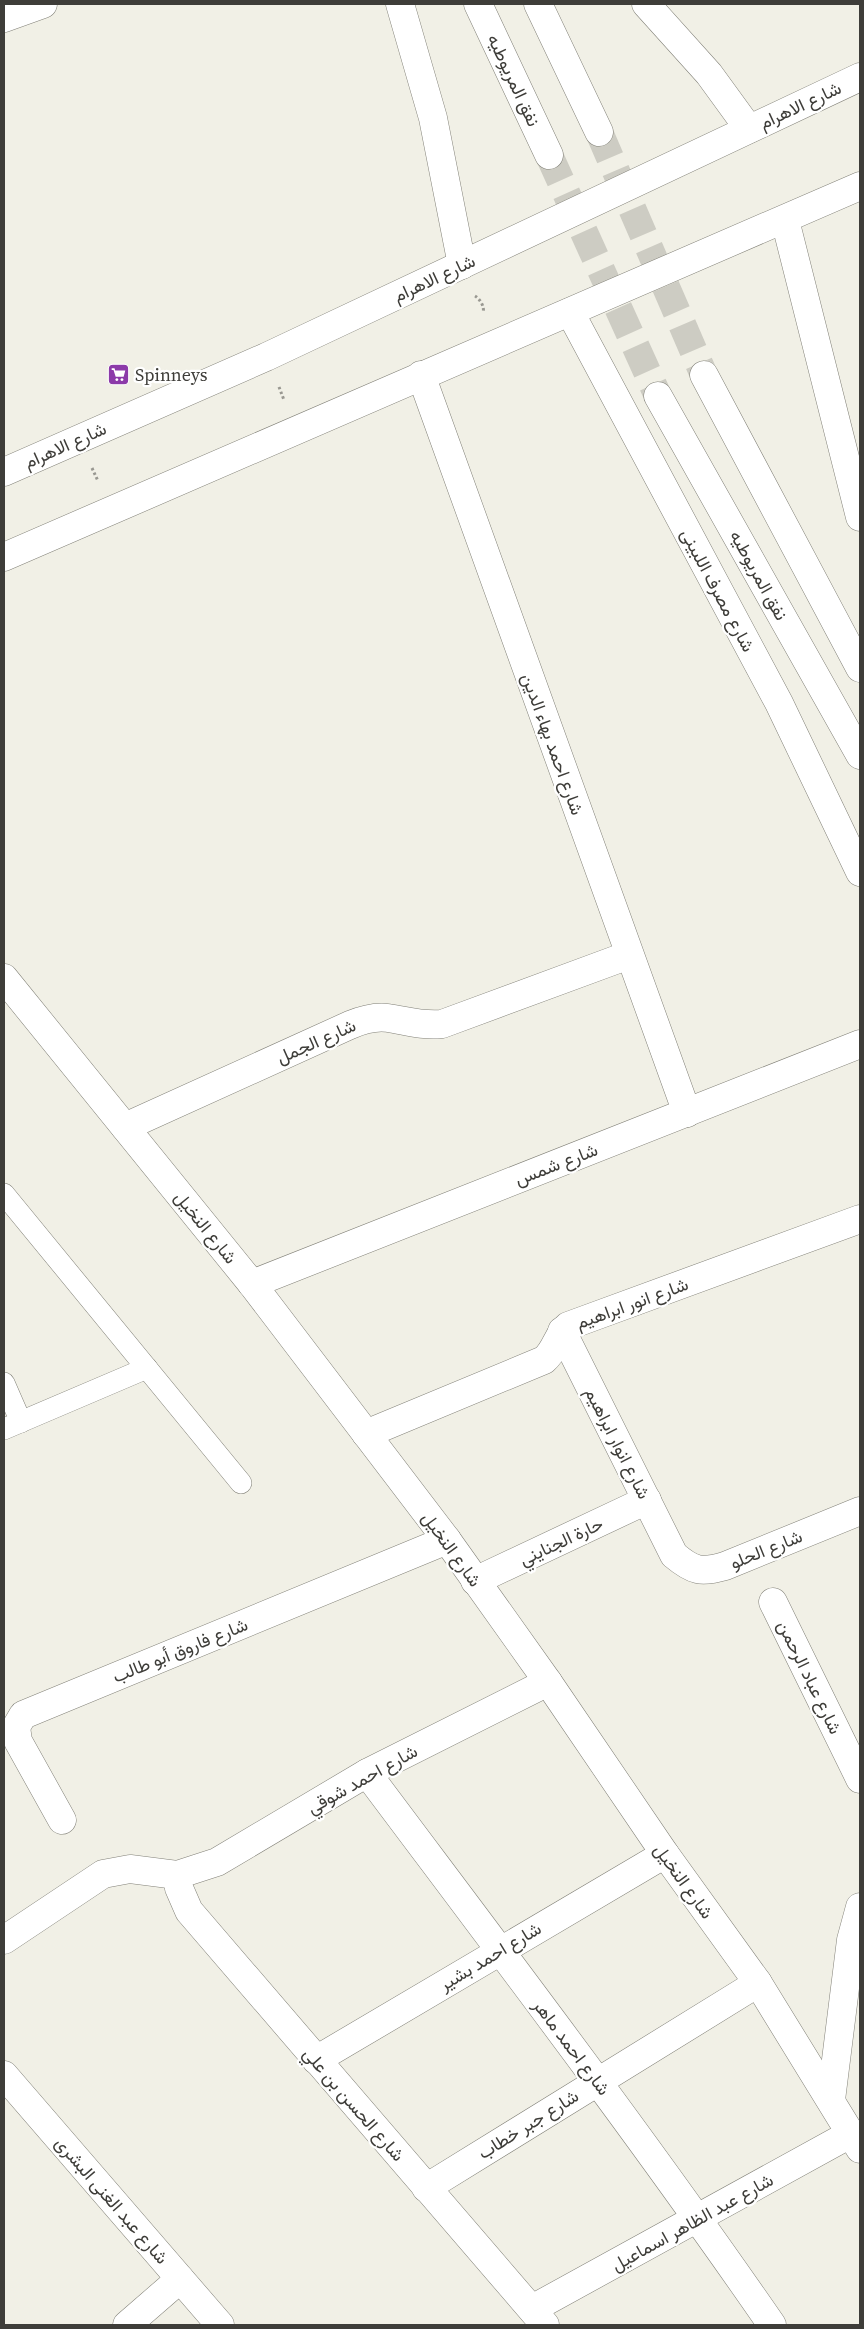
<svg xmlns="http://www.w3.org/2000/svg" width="864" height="2329" font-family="'Source Serif 4',Vazirmatn,serif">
  <rect width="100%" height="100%" fill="#f1f0e6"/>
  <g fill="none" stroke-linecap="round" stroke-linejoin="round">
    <!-- secondary-tunnel -->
    <g stroke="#cdccc3" stroke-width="28" stroke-dasharray="28 14" stroke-linecap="butt">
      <polyline points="599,132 704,375"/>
      <polyline points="549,155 658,396"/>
    </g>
    <defs>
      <g id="service">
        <polyline points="4,1194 241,1483"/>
        <polyline points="4,1383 21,1422"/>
        <polyline points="4,1429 147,1368"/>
      </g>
      <g id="minor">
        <polyline points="4,18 43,4"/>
        <polyline points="421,375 687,1113"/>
        <polyline points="4,978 252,1284 447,1540 548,1682 665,1854 758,1983 860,2149"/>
        <path d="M125,1127L350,1025C362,1020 375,1016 388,1018C407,1021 422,1026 442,1024L629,955"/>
        <polyline points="252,1284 860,1044"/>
        <path d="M562,1331L674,1555C693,1571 701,1573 725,1566L860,1511"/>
        <path d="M366,1434L544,1360C556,1350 557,1335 568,1326L860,1219"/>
        <polyline points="475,1581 647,1500"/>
        <polyline points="773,1602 860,1779"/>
        <path d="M367,1773C504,1956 642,2137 772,2325"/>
        <polyline points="62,1820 18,1741 16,1727 23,1715 447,1540"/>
        <polyline points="177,1875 179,1888 189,1911 545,2325"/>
        <polyline points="4,1940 103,1874 130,1869 177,1875 217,1862 367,1773 548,1682"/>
        <polyline points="316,2060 665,1854"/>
        <polyline points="4,2075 220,2325"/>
        <polyline points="831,2100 851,1940 860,1907"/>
        <polyline points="426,2188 758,1983"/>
        <polyline points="532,2309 852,2133"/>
        <polyline points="127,2325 180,2279"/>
      </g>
      <g id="secondary">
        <polyline points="400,4 433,118 462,265"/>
        <polyline points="478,4 549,155"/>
        <polyline points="538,4 599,132"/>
        <polyline points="646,4 709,74 749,129"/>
        <polyline points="785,220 860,517"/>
        <polyline points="570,312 779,703 860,872"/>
        <polyline points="704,375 860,668"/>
        <polyline points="658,396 860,755"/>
      </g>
      <g id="primary">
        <polyline points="4,472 266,357 860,77"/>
        <polyline points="4,557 860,186"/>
      </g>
    </defs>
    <!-- service casing -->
    <use href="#service" stroke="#828178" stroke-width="22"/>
    <!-- minor casing -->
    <use href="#minor" stroke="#828178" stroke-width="29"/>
    <!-- secondary casing -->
    <use href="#secondary" stroke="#828178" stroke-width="29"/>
    <!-- primary casing -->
    <use href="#primary" stroke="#828178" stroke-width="29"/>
    <!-- path -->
    <g stroke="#999891" stroke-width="3" stroke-dasharray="2.5 2.5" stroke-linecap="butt">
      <path d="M475,296C480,299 485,307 483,313"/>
      <polyline points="279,387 284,400"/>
      <polyline points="92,468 98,481"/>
    </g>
    <!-- service -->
    <use href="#service" stroke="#fff" stroke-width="21"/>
    <!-- minor -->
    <use href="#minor" stroke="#fff" stroke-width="28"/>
    <!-- secondary -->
    <use href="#secondary" stroke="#fff" stroke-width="28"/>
    <!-- primary -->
    <use href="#primary" stroke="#fff" stroke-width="28"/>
  </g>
  <!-- icons -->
  <defs>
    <symbol id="supermarket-square" viewBox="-11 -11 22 22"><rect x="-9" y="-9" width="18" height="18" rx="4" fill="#8c3aa9" stroke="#fff"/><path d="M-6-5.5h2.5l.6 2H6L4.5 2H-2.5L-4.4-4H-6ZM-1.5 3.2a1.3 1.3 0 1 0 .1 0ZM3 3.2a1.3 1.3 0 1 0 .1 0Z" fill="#fff"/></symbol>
  </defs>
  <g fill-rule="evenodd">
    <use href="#supermarket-square" x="106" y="362" width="25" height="25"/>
  </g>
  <g text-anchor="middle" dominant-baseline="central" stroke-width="4.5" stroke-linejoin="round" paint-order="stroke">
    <!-- street labels -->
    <g font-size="18" fill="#3e3d39" stroke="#fff">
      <text transform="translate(514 80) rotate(65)">نفق المريوطيه</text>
      <text transform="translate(800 105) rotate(-25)">شارع الاهرام</text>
      <text transform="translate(434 278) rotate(-25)">شارع الاهرام</text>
      <text transform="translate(65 445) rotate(-24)">شارع الاهرام</text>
      <text transform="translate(759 575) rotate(61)">نفق المريوطيه</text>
      <text transform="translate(718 590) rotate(62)">شارع مصرف اللبينى</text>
      <text transform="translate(553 744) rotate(70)">شارع احمد بهاء الدين</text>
      <text transform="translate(316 1041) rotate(-24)">شارع الجمل</text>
      <text transform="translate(556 1164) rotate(-21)">شارع شمس</text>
      <text transform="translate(206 1227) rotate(51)">شارع النخيل</text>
      <text transform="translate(632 1303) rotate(-20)">شارع انور ابراهيم</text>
      <text transform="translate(618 1443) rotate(63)">شارع انوار ابراهيم</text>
      <text transform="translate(561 1541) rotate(-25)">حارة الجنايني</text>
      <text transform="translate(452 1549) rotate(54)">شارع النخيل</text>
      <text transform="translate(766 1549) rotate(-22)">شارع الحلو</text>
      <text transform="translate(180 1650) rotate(-22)">شارع فاروق أبو طالب</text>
      <text transform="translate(810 1677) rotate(64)">شارع عباد الرحمن</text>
      <text transform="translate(362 1779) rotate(-29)">شارع احمد شوقي</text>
      <text transform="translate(684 1881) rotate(54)">شارع النخيل</text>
      <text transform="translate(490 1956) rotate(-31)">شارع احمد بشير</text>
      <text transform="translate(572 2047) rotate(53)">شارع احمد ماهر</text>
      <text transform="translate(354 2104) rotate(49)">شارع الحسن بن علي</text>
      <text transform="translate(528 2124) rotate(-32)">شارع جبر خطاب</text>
      <text transform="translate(112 2200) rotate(49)">شارع عبد الغنى البشرى</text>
      <text transform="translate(692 2222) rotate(-29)">شارع عبد الظاهر اسماعيل</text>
    </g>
    <!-- poi labels -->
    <g font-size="18" fill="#3e3d39" stroke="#fff" text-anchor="start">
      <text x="135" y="374">Spinneys</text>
    </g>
  </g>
  <!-- border -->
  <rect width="864" height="2329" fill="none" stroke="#3e3d39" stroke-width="10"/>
</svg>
